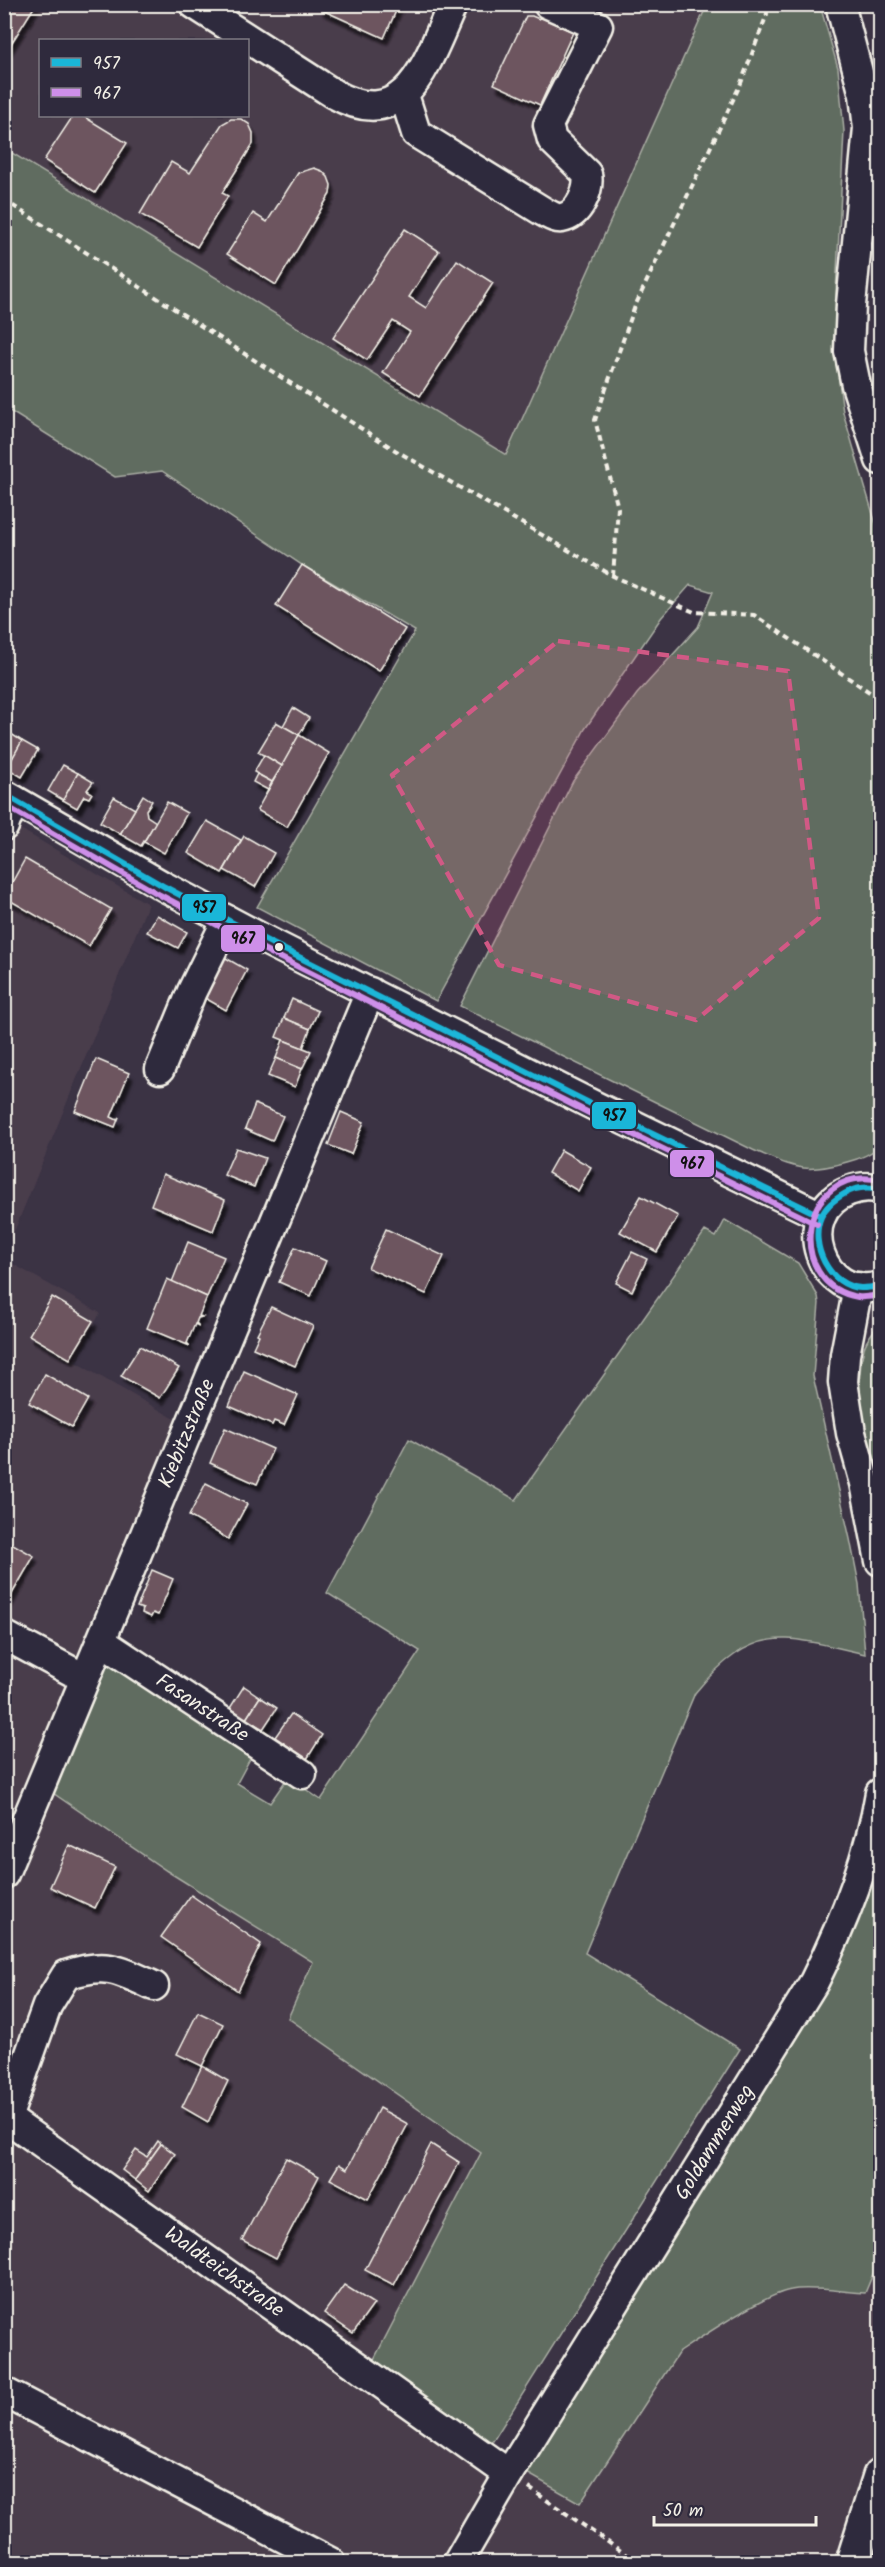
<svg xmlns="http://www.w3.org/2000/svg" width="885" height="2567" font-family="Kalam,sans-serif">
  <defs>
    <filter id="shadow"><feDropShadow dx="3.5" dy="6" stdDeviation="1.5" flood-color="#0009"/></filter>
  </defs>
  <rect width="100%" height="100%" fill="#3b3344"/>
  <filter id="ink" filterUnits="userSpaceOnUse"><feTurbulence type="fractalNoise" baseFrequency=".0167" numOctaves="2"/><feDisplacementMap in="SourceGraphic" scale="12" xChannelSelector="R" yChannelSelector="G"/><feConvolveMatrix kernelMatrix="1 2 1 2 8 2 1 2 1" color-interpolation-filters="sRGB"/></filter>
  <g filter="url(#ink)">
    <!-- built -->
    <g fill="#4a3d4c" fill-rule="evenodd">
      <path d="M4,5H707L506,455L5,148ZM40,40H248V116H40Z"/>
      <polygon points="5,820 148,904 5,1254"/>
      <polygon points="4,1259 100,1313 75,1362 175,1419 107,1595 50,1791 167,1871 313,1962 288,2018 481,2153 370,2367 525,2472 652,2391 679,2352 701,2336 770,2297 793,2289 865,2293 880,2257 880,2562 5,2562"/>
    </g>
    <!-- green -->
    <g fill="#616c60" stroke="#aaaea4" stroke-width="1.5">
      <path d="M707,5H820L838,68L844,131L835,313L836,359L843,412L880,538V1146C871,1154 859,1159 847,1162C802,1175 794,1167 753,1150L460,1006L573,781L637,694L698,627L713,592L690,585L661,618L585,729L436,1001L257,907L415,631L302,565L162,471L115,477L5,408L4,148L506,455Z"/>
      <path d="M725,1220L798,1263L818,1296L819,1303L813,1376L850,1539L859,1584L865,1654C840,1649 813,1640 787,1639C747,1637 718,1665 695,1693L585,1953L740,2049L493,2441L478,2440L370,2367L481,2153L288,2018L313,1962L167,1871L50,1791L105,1661L252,1755L237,1783L270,1803L288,1777L321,1800L420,1651L327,1593L409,1439L516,1500L705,1231L716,1237Z"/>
      <path d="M880,1320V1492C869,1446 851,1396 864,1348C867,1337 876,1330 880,1320Z"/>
      <path d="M880,1849V2257L865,2293C845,2292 810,2286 791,2290C763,2295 704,2335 679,2352L580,2503L525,2472Z"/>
    </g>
    <!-- building -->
    <g fill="#6d555f" stroke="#f4f1e8" stroke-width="1.5" filter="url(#shadow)">
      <polygon points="4,4 36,4 4,55"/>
      <polygon points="322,4 399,4 384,38 320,9"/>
      <polygon points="526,16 532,16 539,19 540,17 573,32 540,105 494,84"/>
      <polygon points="73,116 83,116 127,143 95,193 44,160"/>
      <polygon points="231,119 241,119 249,124 253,133 253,144 222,193 228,196 197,247 140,214 171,162 190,173 222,124"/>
      <polygon points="314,168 322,171 328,177 331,185 330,194 276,285 227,254 253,213 267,222 298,173"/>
      <polygon points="405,229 439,251 409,297 426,308 457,260 493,283 420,396 383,373 410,332 393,321 367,360 333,338"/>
      <polygon points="302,565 405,629 379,671 276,606"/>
      <polygon points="293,708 309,718 299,735 283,726"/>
      <polygon points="276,722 299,735 282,766 258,752"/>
      <polygon points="8,732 22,741 7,768 4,766 4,737"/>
      <polygon points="299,735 329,753 287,827 257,810"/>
      <polygon points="22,741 38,750 22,777 7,768"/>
      <polygon points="264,755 282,766 272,782 254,772"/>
      <polygon points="63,765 78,773 63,800 48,791"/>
      <polygon points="78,773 93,782 87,790 92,793 89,798 84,796 77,808 63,800"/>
      <polygon points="257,774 272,782 268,790 253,782"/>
      <polygon points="143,795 152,801 146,810 147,816 156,822 141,846 120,834"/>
      <polygon points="114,797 135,809 120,834 100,822"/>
      <polygon points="167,802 187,813 164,853 144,842"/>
      <polygon points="207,821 241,840 222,873 188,853"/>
      <polygon points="244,836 274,853 255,887 224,870"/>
      <polygon points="25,859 111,909 89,946 4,897"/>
      <polygon points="157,915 187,932 178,948 147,932"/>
      <polygon points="217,953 247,970 226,1010 196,993"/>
      <polygon points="292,999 318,1011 310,1029 284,1018"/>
      <polygon points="284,1018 310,1029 303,1048 276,1037"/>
      <polygon points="283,1040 311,1051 302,1069 276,1058"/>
      <polygon points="276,1058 302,1069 295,1087 268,1076"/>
      <polygon points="96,1059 129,1073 111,1117 117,1120 119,1117 115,1127 75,1111"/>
      <polygon points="255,1104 283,1116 272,1141 245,1129"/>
      <polygon points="341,1112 364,1122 351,1154 328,1145"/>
      <polygon points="236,1148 265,1158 254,1187 224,1175"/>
      <polygon points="561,1150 591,1167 578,1191 548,1173"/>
      <polygon points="163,1174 225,1200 213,1231 151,1205"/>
      <polygon points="641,1196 678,1216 657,1252 620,1232"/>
      <polygon points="386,1229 444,1256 426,1294 368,1268"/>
      <polygon points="188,1242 224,1257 207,1297 172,1282"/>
      <polygon points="295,1247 326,1261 311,1296 279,1282"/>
      <polygon points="632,1252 647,1259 632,1291 616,1283"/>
      <polygon points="167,1279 207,1297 199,1316 202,1317 198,1318 196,1323 199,1326 195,1324 187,1343 190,1346 147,1328"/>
      <polygon points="52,1297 93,1321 70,1359 29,1335"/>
      <polygon points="271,1307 313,1326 295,1366 253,1348 259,1335 257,1334"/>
      <polygon points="140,1346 179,1368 160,1398 121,1376"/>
      <polygon points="244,1371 298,1395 284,1425 274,1421 272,1425 229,1406"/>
      <polygon points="45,1374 88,1399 72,1427 29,1403"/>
      <polygon points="225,1428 273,1449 257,1484 210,1463"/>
      <polygon points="206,1483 247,1504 228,1539 189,1516"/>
      <polygon points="4,1539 34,1556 5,1606 4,1606"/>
      <polygon points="152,1570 173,1579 158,1615 153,1613 151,1617 142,1613 143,1609 137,1607"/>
      <polygon points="244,1686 260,1697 246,1719 230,1708"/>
      <polygon points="260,1697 277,1708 263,1729 246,1719"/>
      <polygon points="291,1714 322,1735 307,1759 275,1737"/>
      <polygon points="69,1845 115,1867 95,1908 50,1887"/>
      <polygon points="191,1895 261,1944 238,1991 161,1937"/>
      <polygon points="198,2012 223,2024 202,2066 177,2054"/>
      <polygon points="202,2066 228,2081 208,2122 182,2107"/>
      <polygon points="379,2108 408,2124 368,2199 330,2179 339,2164 347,2169"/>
      <polygon points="158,2141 161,2144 135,2180 122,2170 136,2150 147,2157"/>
      <polygon points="161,2144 175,2154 149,2191 135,2180"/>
      <polygon points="431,2144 459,2162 394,2285 365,2270"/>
      <polygon points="286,2158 319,2176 276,2258 242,2240"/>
      <polygon points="344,2285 374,2304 353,2333 324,2313"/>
    </g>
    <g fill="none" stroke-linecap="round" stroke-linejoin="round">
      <defs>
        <g id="minor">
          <path d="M194,4L334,94C408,135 428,58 453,4"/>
          <polyline points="840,4 864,95 868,128 851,305 849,351 856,385 880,460"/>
          <path d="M404,95L416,133L544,212C550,215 556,219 562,218C579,215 590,190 587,174L552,140L548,125L598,26L548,4"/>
          <polyline points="4,794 165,887 269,942 593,1105 821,1216"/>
          <polyline points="4,826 14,800"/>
          <polyline points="160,1069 192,991 227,920"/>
          <path d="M880,1189C870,1186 859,1187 849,1191C790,1213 821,1304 880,1286"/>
          <polyline points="858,1287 845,1355 843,1382 851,1433 865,1483 880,1561"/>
          <polyline points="4,1635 84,1678"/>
          <path id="s1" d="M102,1642L302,1774"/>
          <path id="s2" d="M4,1874L370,992"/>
          <path id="s3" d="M4,2116L509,2474"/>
          <path d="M7,2118L47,2006L66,1975C106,1962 117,1969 154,1986"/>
          <polyline points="4,2392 330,2562"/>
          <path id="s4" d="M458,2562L509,2474L814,1982C844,1922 869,1860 880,1793"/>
        </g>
        <polyline id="highway" points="853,2562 880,2476"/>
      </defs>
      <!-- minor casing -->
      <use href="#minor" stroke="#f4f1e8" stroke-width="33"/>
      <!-- highway casing -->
      <use href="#highway" stroke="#f4f1e8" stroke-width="38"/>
      <!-- path -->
      <g stroke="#f4f1e8" stroke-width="4" stroke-dasharray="6 4.5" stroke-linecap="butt">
        <polyline points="4,200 395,450 613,576 694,612 754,615 880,699"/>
        <polyline points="613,576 618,508 595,420 635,306 741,83 767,14 766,4"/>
        <polyline points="529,2488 637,2562"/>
      </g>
      <!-- minor -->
      <use href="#minor" stroke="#2f2a3d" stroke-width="28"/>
      <!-- highway -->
      <use href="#highway" stroke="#2f2a3d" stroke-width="33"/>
      <defs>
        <g id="bus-1">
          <polyline points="4,794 165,887 269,942 593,1105 821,1216"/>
          <path d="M880,1189C867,1186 855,1187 844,1194C834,1200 826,1206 821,1217C809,1244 829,1287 861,1288C867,1288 874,1287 880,1286"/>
        </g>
        <g id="bus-2">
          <polyline points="4,805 160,895 265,950 589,1113 817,1224"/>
          <path d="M880,1180C799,1163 783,1285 858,1297C865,1298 873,1296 880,1295"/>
        </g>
      </defs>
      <!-- bus-1 casing -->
      <use href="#bus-1" stroke="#2f2a3d" stroke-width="10"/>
      <!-- bus-2 casing -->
      <use href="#bus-2" stroke="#2f2a3d" stroke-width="10"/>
      <!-- bus-1 -->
      <use href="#bus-1" stroke="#1ab6d8" stroke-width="6"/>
      <!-- bus-2 -->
      <use href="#bus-2" stroke="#ce8fe9" stroke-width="6"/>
    </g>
  </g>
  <!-- marked area -->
  <path fill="#d15985" fill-opacity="0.2" stroke="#d15985" stroke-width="4.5" stroke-dasharray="12 8" stroke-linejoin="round" d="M558,641L788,671L819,918L696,1020L499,965L392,775Z"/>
  <!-- markers -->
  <circle fill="#f4f1e8" stroke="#2f2a3d" stroke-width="2" cx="279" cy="947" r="5"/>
  <g text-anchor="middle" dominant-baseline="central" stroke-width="6" stroke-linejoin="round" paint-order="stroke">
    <!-- street labels -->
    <g font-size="21" fill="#f4f1e8" stroke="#2f2a3d">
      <text stroke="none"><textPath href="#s2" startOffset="477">Kiebitzstraße</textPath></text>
      <text stroke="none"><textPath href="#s1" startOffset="120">Fasanstraße</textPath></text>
      <text stroke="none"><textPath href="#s4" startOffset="492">Goldammerweg</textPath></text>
      <text stroke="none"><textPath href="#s3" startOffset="270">Waldteichstraße</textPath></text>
    </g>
  </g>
  <g stroke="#2f2a3d" stroke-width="2">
    <rect x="181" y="893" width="46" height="29" rx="6" fill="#1ab6d8"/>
    <rect x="220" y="924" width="46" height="29" rx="6" fill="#ce8fe9"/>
    <rect x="591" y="1101" width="46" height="29" rx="6" fill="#1ab6d8"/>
    <rect x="669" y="1149" width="46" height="29" rx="6" fill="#ce8fe9"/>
  </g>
  <g font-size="16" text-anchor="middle" font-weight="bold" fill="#111">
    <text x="204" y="913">957</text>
    <text x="243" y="944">967</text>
    <text x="614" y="1121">957</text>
    <text x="692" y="1169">967</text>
  </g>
  <!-- margin -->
  <rect width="885" height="2567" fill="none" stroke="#2f2a3d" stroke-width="24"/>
  <rect x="12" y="12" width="861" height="2543" fill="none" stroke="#f4f1e8" stroke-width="2" filter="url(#ink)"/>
  <!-- legend -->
  <rect x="39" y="39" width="210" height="78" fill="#2f2a3d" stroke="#7e7a81" stroke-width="1.5"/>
  <rect x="51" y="58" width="30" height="9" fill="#1ab6d8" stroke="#7e7a81" stroke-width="1.5"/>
  <text x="93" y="69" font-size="18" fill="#f4f1e8">957</text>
  <rect x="51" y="88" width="30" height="9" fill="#ce8fe9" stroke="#7e7a81" stroke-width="1.5"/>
  <text x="93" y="99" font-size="18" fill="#f4f1e8">967</text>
  <!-- scale -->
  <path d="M654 2516v9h162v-9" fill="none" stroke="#f4f1e8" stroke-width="3"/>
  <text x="663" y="2516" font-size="18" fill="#f4f1e8" stroke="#2f2a3d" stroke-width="4.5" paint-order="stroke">50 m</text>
</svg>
